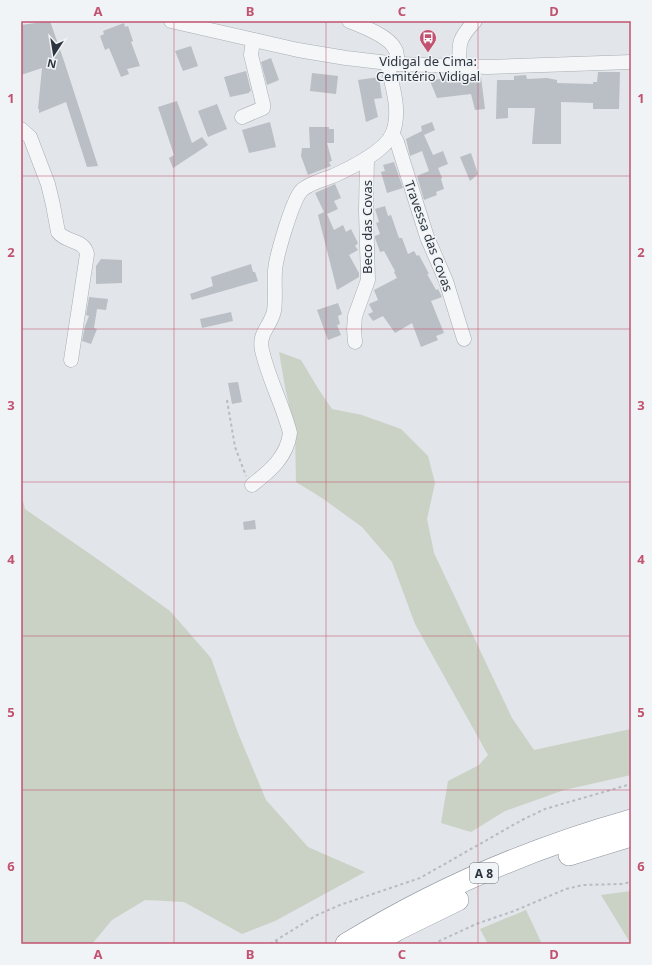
<svg xmlns="http://www.w3.org/2000/svg" width="652" height="965" font-family="'Noto Sans',sans-serif">
  <rect width="100%" height="100%" fill="#e2e5e9"/>
  <!-- green -->
  <g fill="#c9d2c4">
    <polygon points="279,352 301,360 319,390 332,409 362,415 401,429 428,456 435,483 427,519 434,553 512,718 534,750 631,729 631,775 564,790 505,811 471,832 441,823 448,781 479,765 488,755 415,624 392,562 362,527 322,498 296,482 295,432 285,387"/>
    <polygon points="21,494 25,509 103,563 170,611 211,658 238,733 266,800 308,847 365,872 275,921 242,934 184,902 145,900 112,920 92,944 21,944"/>
    <polygon points="631,891 631,944 601,895"/>
    <polygon points="526,910 542,944 488,944 480,929"/>
  </g>
  <!-- building -->
  <g fill="#babfc5">
    <polygon points="50,21 64,61 98,166 87,167 66,102 39,113 39,109 38,109 42,68 21,75 21,25"/>
    <polygon points="124,23 125,27 128,26 133,41 131,42 140,66 127,69 129,74 121,77 109,48 105,50 100,36 104,34 103,31"/>
    <polygon points="191,46 198,66 183,71 175,51"/>
    <polygon points="271,58 279,80 267,85 261,62"/>
    <polygon points="246,71 251,91 249,92 249,93 230,97 224,77"/>
    <polygon points="598,72 620,72 619,109 593,109 593,103 561,102 561,144 532,144 535,108 508,108 508,118 496,119 497,80 514,80 514,76 526,75 527,79 547,78 557,80 557,83 593,84 593,82 597,82"/>
    <polygon points="312,73 338,76 336,94 310,91"/>
    <polygon points="379,77 382,98 374,99 378,117 366,122 358,80"/>
    <polygon points="449,77 450,83 481,77 485,109 475,110 471,94 437,98 430,81"/>
    <polygon points="177,101 192,143 202,137 208,145 173,168 169,158 174,155 158,107"/>
    <polygon points="217,104 227,129 208,137 198,111"/>
    <polygon points="270,122 276,147 249,153 242,130"/>
    <polygon points="432,122 435,130 424,135 433,155 443,151 448,164 438,168 442,178 441,179 444,189 436,192 437,195 424,200 417,176 429,171 422,151 410,156 406,139 422,131 421,126"/>
    <polygon points="309,127 329,127 329,129 334,129 334,143 327,143 332,161 329,162 331,166 308,175 301,156 302,148 310,148"/>
    <polygon points="471,153 478,174 470,181 460,157"/>
    <polygon points="394,162 403,188 387,193 381,172 385,171 383,165"/>
    <polygon points="335,184 341,198 334,201 338,209 327,214 334,230 343,225 346,232 351,229 358,243 355,246 358,250 349,255 359,273 359,277 337,290 318,215 324,212 315,193"/>
    <polygon points="385,206 388,216 391,215 399,238 402,238 408,254 414,251 417,256 419,255 429,274 427,274 436,290 438,289 442,297 431,301 444,333 436,336 438,340 421,347 412,323 395,333 383,316 373,321 368,314 373,312 369,304 378,300 374,290 397,278 394,272 395,271 384,251 380,252 375,238 375,236 380,234 376,223 379,222 375,209"/>
    <polygon points="101,259 122,260 122,283 96,284 96,266"/>
    <polygon points="251,264 253,272 255,272 258,281 192,300 190,294 213,286 211,277"/>
    <polygon points="89,297 108,299 106,310 97,309 94,328 97,329 91,344 82,341 85,326 89,316 86,315"/>
    <polygon points="338,303 342,314 338,316 340,324 337,325 341,335 328,340 317,310"/>
    <polygon points="231,312 233,321 202,328 200,319"/>
    <polygon points="238,382 242,402 232,404 228,383"/>
    <polygon points="255,520 256,529 244,530 243,522"/>
  </g>
  <g fill="none" stroke-linecap="round" stroke-linejoin="round">
    <defs>
      <g id="minor">
        <polyline points="171,21 298,50 346,58 397,64 488,67 631,62"/>
        <path d="M349,21C362,26 389,36 395,49C398,53 397,59 397,64"/>
        <path d="M460,66C458,43 459,38 475,21"/>
        <polyline points="242,117 263,108 263,104 251,55 253,40"/>
        <path d="M21,129L30,137L48,184L53,205L58,232C66,243 84,239 87,254L71,360"/>
        <polyline points="391,136 395,138 397,142 427,237 446,281 464,339"/>
        <polyline points="355,342 354,329 355,316 368,280 366,211 367,158"/>
        <path d="M252,485C270,471 287,457 290,433C283,405 268,378 262,350C258,333 271,326 274,311C276,298 274,284 275,271C276,256 292,202 301,191C307,184 325,179 333,176C351,168 387,150 393,132C401,110 392,85 387,63"/>
      </g>
      <g id="highway">
        <polyline points="569,855 631,836"/>
        <path d="M346,944C434,890 531,848 631,820"/>
        <polyline points="374,944 397,930 458,900"/>
      </g>
    </defs>
    <!-- minor casing -->
    <use href="#minor" stroke="#a8adb3" stroke-width="15"/>
    <!-- highway casing -->
    <use href="#highway" stroke="#8b949e" stroke-width="22"/>
    <!-- path -->
    <g stroke="#b8bcc0" stroke-width="2" stroke-dasharray="3 3" stroke-linecap="butt">
      <polyline points="227,400 235,447 246,476"/>
      <polyline points="276,940 278,944"/>
      <polyline points="270,944 317,915 340,905 420,878 522,820 545,809 631,784"/>
      <polyline points="433,944 476,924 514,911 566,889 583,885 621,884 631,882"/>
    </g>
    <!-- minor -->
    <use href="#minor" stroke="#f4f6f8" stroke-width="14"/>
    <!-- highway -->
    <use href="#highway" stroke="#fff" stroke-width="21"/>
  </g>
  <!-- grid -->
  <path fill="none" stroke="#c15370" stroke-width="1" stroke-opacity="0.55" d="M174,21V944M326,21V944M478,21V944M21,176H631M21,329H631M21,482H631M21,636H631M21,790H631"/>
  <!-- icons -->
  <defs>
    <symbol id="bus-pin" viewBox="-11 -11 22 30"><path d="M0 17L-7.5 6A9.5 9.5 0 1 1 7.5 6Z" fill="#c15370" stroke="#f1f4f6"/><path d="M-5-6H5V4H4V6H2V4H-2V6H-4V4H-5ZM-3.5-4V0h7V-4ZM-3.5 1.2v1.5H-2V1.2ZM2 1.2v1.5H3.5V1.2Z" fill="#fff"/></symbol>
  </defs>
  <g fill-rule="evenodd">
    <use href="#bus-pin" x="418" y="28" width="20" height="27"/>
  </g>
  <g text-anchor="middle" dominant-baseline="central" stroke-width="3" stroke-linejoin="round" paint-order="stroke">
    <!-- shield labels -->
    <rect fill="#f1f4f6" stroke="#676e76" stroke-width="1" x="470" y="863" width="28" height="20" rx="3"/>
    <g font-size="12" font-weight="bold" fill="#2c353f">
      <text x="484" y="873">A 8</text>
    </g>
    <!-- poi labels -->
    <g font-size="13" fill="#2c353f" stroke="#f1f4f6">
      <text x="428" y="61">Vidigal de Cima:<tspan x="428" dy="15">Cemitério Vidigal</tspan></text>
    </g>
    <!-- street labels -->
    <g font-size="13" fill="#2c353f" stroke="#f1f4f6">
      <text transform="translate(367 227) rotate(-90)">Beco das Covas</text>
      <text transform="translate(429 236) rotate(70)">Travessa das Covas</text>
    </g>
  </g>
  <!-- border -->
  <rect width="652" height="965" fill="none" stroke="#f1f4f6" stroke-width="44"/>
  <!-- north arrow -->
  <g transform="translate(54 54) rotate(192)" stroke="#f1f4f6" stroke-width="3" paint-order="stroke">
  <path d="M0-3L7 15L0 10L-7 15Z" fill="#2c353f"/>
  <text y="-6" font-size="11" font-weight="bold" text-anchor="middle" fill="#2c353f">N</text>
  </g>
  <rect x="22" y="22" width="608" height="921" fill="none" stroke="#c15370" stroke-width="1.5"/>
  <g font-size="13" text-anchor="middle" font-weight="bold" fill="#c15370">
    <text x="98" y="16">A</text>
    <text x="250" y="16">B</text>
    <text x="402" y="16">C</text>
    <text x="554" y="16">D</text>
    <text x="11" y="103">1</text>
    <text x="641" y="103">1</text>
    <text x="11" y="257">2</text>
    <text x="641" y="257">2</text>
    <text x="11" y="410">3</text>
    <text x="641" y="410">3</text>
    <text x="11" y="564">4</text>
    <text x="641" y="564">4</text>
    <text x="11" y="717">5</text>
    <text x="641" y="717">5</text>
    <text x="11" y="871">6</text>
    <text x="641" y="871">6</text>
    <text x="98" y="959">A</text>
    <text x="250" y="959">B</text>
    <text x="402" y="959">C</text>
    <text x="554" y="959">D</text>
  </g>
</svg>
